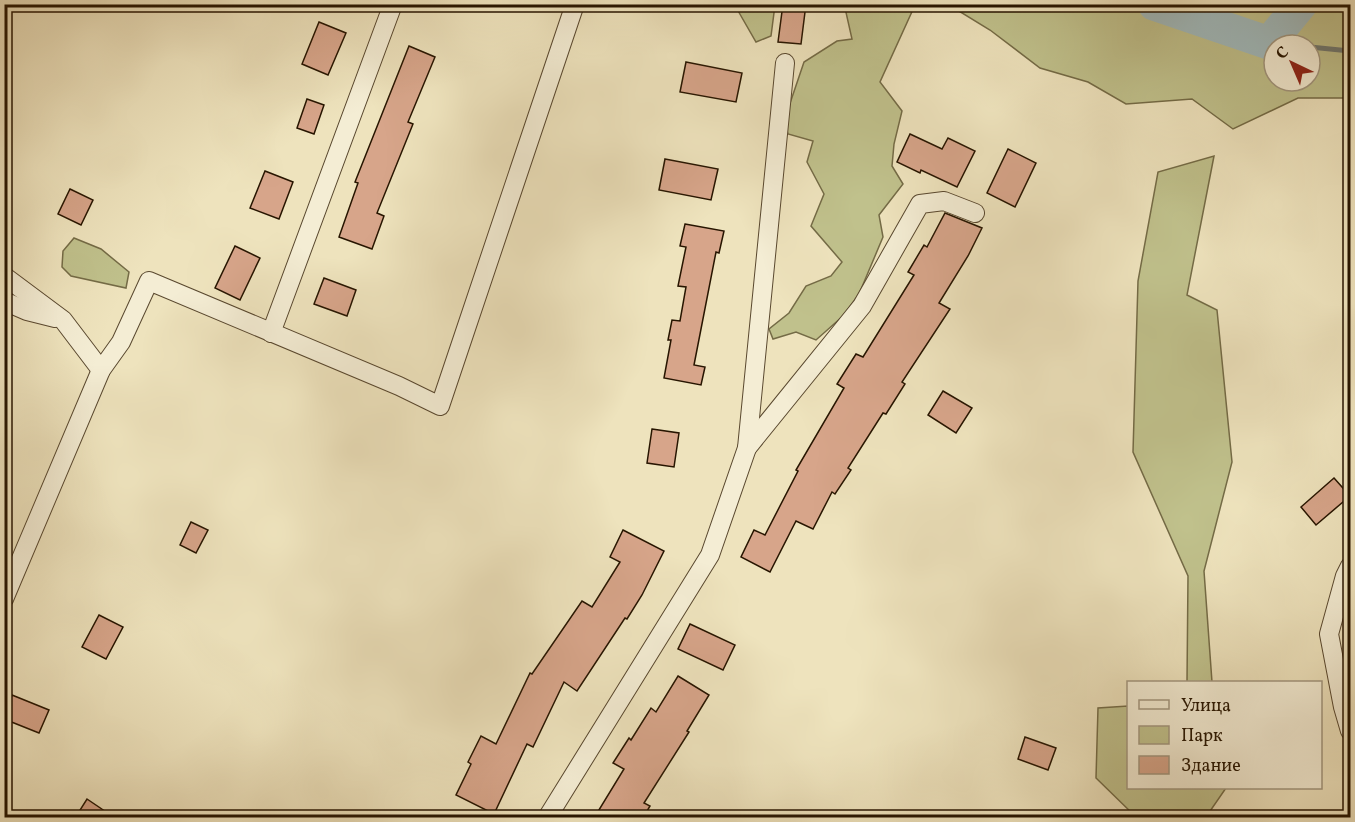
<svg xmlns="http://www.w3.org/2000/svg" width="1355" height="822" font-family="Vollkorn,serif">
  <rect width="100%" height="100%" fill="#eee3bd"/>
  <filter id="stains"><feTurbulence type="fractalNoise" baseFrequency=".00333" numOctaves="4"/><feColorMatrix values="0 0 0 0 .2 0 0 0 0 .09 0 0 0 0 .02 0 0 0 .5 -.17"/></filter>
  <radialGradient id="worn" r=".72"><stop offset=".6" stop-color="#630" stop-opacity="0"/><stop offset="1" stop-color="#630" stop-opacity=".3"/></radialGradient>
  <!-- green -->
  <g fill="#c0c18c" stroke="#746b46" stroke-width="1.5" fill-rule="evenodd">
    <polygon points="738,5 775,5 771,36 756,42 737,9"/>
    <polygon points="851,5 915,5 880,82 902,111 894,144 892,166 903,184 879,215 883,237 859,294 843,316 816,340 796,332 773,339 769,329 789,313 806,286 831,276 842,262 811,226 824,194 807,162 813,141 788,134 784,121 804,62 837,41 852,39 845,8"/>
    <path d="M949,5H1350V98H1298L1233,129L1192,99L1126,104L1088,82L1040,68L990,30ZM1274,45H1310V81H1274Z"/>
    <polygon points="1214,156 1187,295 1217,310 1232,462 1204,571 1212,682 1187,682 1188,576 1133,452 1138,281 1158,172"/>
    <polygon points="74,238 101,249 129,272 126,288 71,276 62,267 63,251"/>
    <polygon points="1128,706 1128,788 1226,788 1206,817 1136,817 1096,778 1098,708"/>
  </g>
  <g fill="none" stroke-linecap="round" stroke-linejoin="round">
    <!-- stream -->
    <g stroke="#707972" stroke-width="5">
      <polyline points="1269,43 1288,45"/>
      <polyline points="1310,47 1350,51"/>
    </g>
    <!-- river -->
    <polyline stroke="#a1bbbe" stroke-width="33" points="1154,4 1269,43 1301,4"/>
  </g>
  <!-- building -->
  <g fill="#d7a58a" stroke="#271500" stroke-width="1.5">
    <polygon points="783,4 806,4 801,44 778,42"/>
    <polygon points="319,22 346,33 328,75 302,64"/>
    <polygon points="409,46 435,57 408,122 413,124 377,213 384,216 372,249 339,237 358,183 355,182"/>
    <polygon points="686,62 742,73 736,102 680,92"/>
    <polygon points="307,99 324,105 314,134 297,128"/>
    <polygon points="910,134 942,149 948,138 975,151 957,187 921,170 920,173 897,162"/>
    <polygon points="1008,149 1036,163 1015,207 987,193"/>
    <polygon points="665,159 718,169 711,200 659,190"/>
    <polygon points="265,171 293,182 279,219 250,208"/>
    <polygon points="70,189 93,200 81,225 58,214"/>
    <polygon points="945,213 982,228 968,256 939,303 950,309 902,382 905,384 886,414 883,413 848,468 851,470 835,494 832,492 813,529 796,521 770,572 741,557 754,530 765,535 798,471 796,470 844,388 837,384 856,354 863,357 914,275 908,272 924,245 927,247"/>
    <polygon points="685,224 724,231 719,253 716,252 694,365 705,367 701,385 664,378 671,340 668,340 672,320 680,321 686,287 678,286 686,247 680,246"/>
    <polygon points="235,246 260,258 240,300 215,288"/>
    <polygon points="324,278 356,290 347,316 314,304"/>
    <polygon points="943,391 972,408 956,433 928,415"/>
    <polygon points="652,429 679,433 674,467 647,463"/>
    <polygon points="1334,478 1350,496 1316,525 1301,507"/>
    <polygon points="191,522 208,530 196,553 180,545"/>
    <polygon points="623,530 664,551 642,595 627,619 625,618 577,691 564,682 533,747 527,744 494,814 456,795 471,764 468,762 481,736 496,744 530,673 532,674 582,601 592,607 620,562 610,557"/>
    <polygon points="99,615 123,627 106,659 82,647"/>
    <polygon points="690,624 735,645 723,670 678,649"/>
    <polygon points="678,676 709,695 687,731 689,732 644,803 650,806 643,818 594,818 624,769 613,763 629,738 631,740 651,708 656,712"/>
    <polygon points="12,695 49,710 39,733 4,719"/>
    <polygon points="1025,737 1056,748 1048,770 1018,759"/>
    <polygon points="87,799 115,818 75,818"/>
  </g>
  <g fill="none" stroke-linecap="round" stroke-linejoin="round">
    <defs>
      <g id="street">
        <polyline points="4,276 63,320 101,370"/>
        <polyline points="4,301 27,311 55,318"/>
        <polyline points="271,333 393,4"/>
        <polyline points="747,448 862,306 920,204 944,201 975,213"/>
        <polyline points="1350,566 1345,576 1329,634 1343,707 1350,731"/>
        <polyline points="4,599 101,370 121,342 149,281 399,386 440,406 575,4"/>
        <polyline points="547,818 710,555 747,448 785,63"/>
      </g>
    </defs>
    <!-- street casing -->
    <use href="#street" stroke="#59482f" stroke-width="20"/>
    <!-- street -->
    <use href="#street" stroke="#f4edd4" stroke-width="18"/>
  </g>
  <!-- margin -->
  <rect width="1355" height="822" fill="none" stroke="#eee3bd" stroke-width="24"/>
  <rect x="6" y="6" width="1343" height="810" fill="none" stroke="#271500" stroke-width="3"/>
  <rect x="12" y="12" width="1331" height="798" fill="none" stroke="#271500" stroke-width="1.5"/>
  <!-- legend -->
  <rect x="1127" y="681" width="195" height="108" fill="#f4edd4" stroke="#a2977f" stroke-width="1.5"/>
  <rect x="1139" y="700" width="30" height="9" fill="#f4edd4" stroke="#a2977f" stroke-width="1.5"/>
  <text x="1181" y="711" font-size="18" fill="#271500">Улица</text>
  <rect x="1139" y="726" width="30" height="18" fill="#c0c18c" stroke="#a2977f" stroke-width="1.5"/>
  <text x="1181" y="741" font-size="18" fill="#271500">Парк</text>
  <rect x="1139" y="756" width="30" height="18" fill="#d7a58a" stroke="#a2977f" stroke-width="1.5"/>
  <text x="1181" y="771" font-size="18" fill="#271500">Здание</text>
  <!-- north arrow -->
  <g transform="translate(1292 63) rotate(316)"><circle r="28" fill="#f4edd4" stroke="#a2977f" stroke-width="1.5"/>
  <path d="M0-4.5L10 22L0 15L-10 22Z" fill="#8f2418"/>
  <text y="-9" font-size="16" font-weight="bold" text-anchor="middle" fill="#271500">С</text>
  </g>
  <rect width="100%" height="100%" filter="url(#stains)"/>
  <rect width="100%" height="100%" fill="url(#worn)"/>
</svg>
